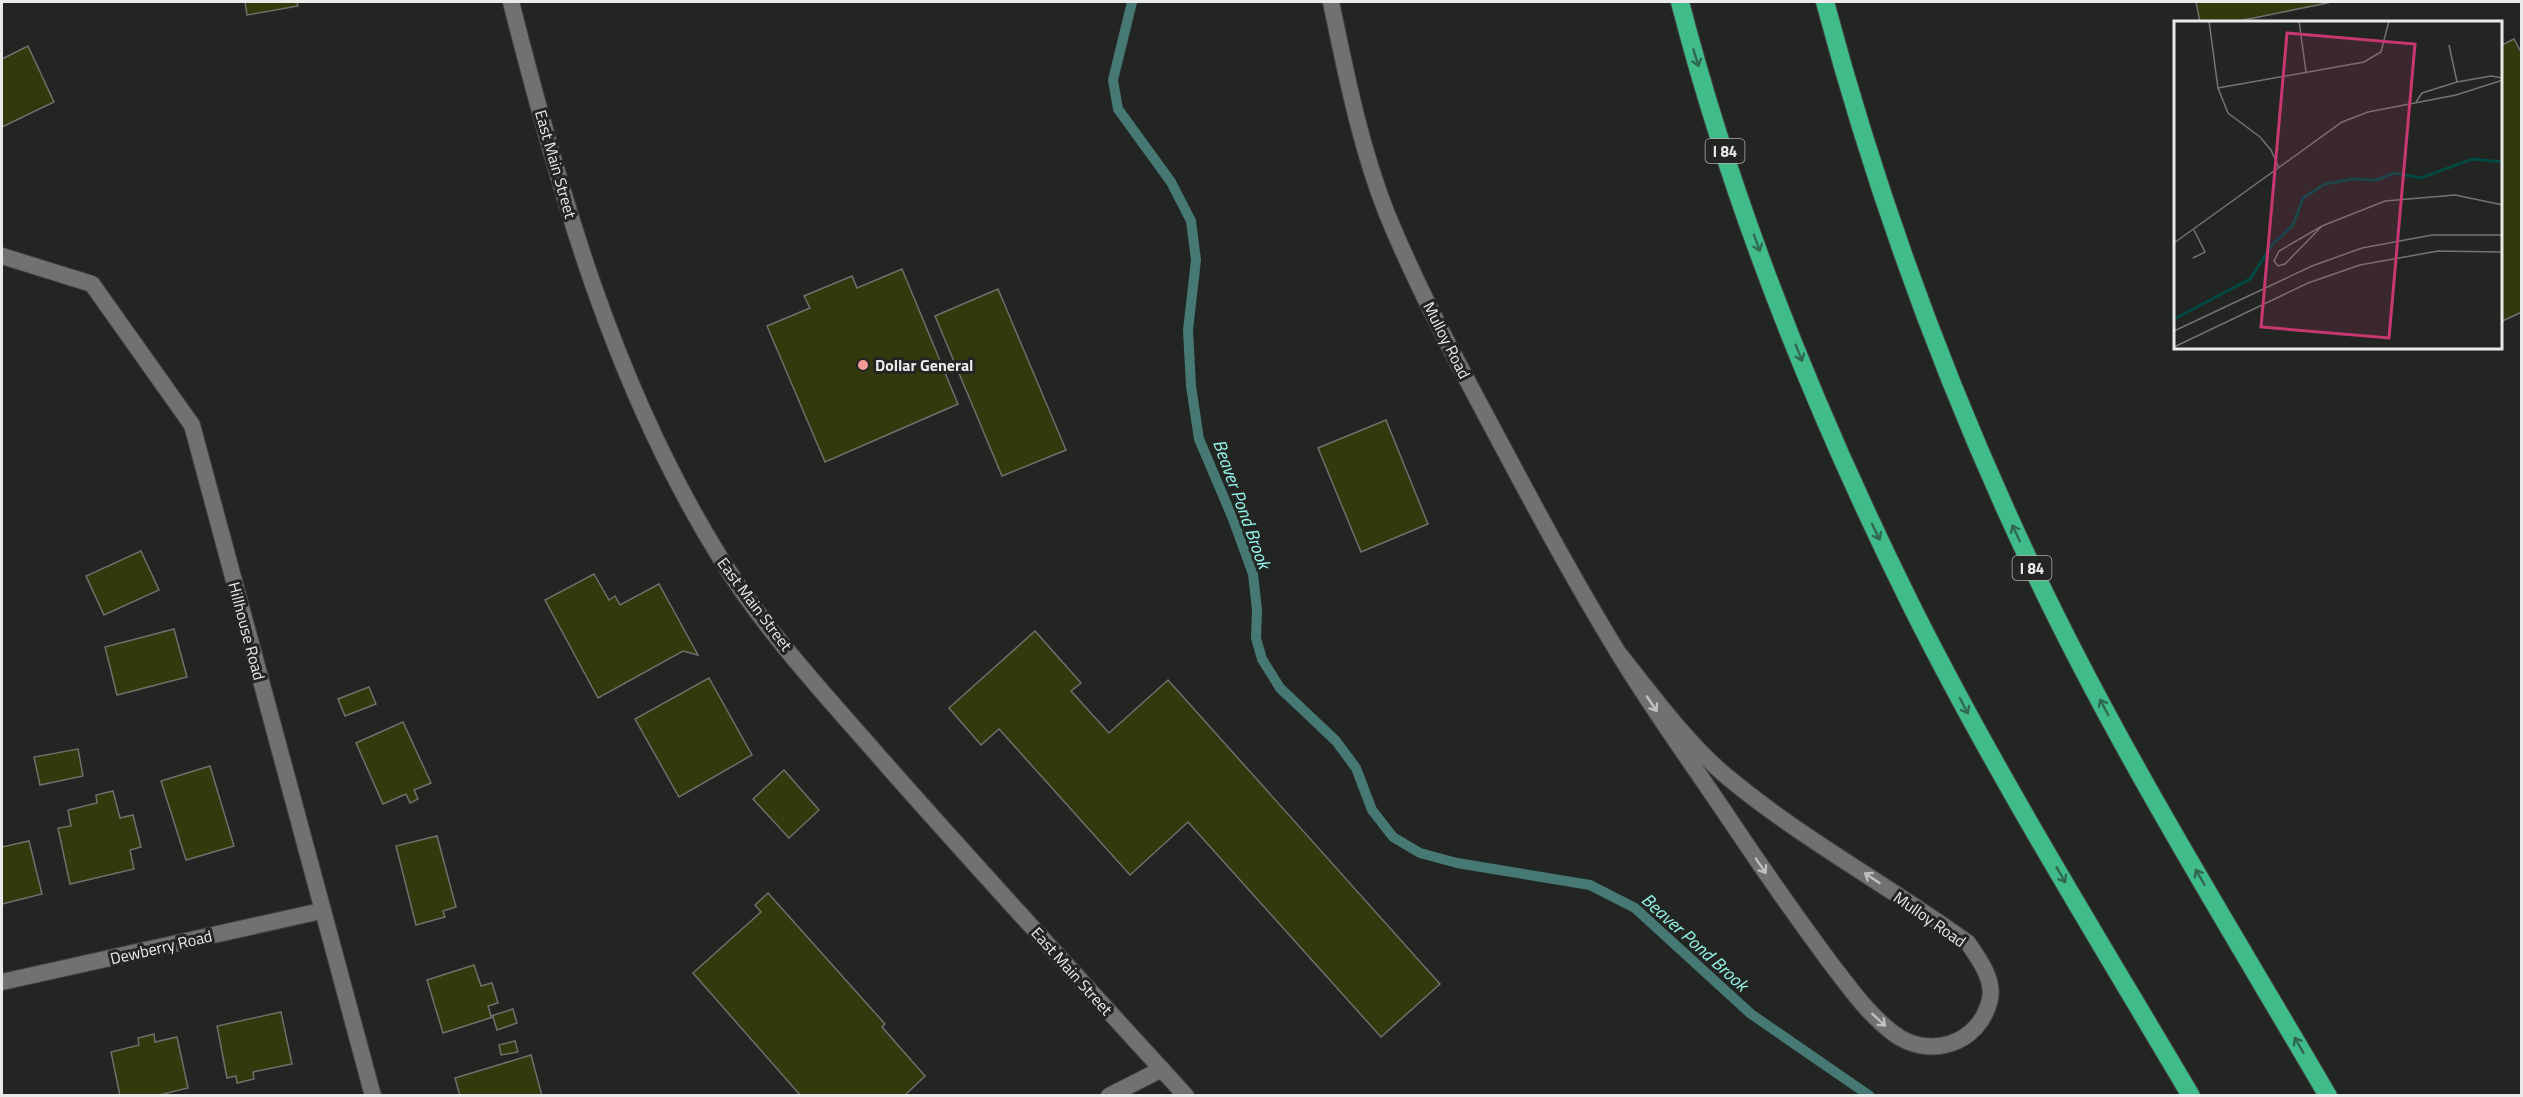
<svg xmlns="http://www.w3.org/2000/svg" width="2523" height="1097" font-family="'Titillium Web',sans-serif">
  <rect width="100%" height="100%" fill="#232523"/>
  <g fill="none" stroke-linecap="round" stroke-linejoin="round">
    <!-- stream -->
    <polyline stroke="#467974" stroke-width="10" points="1132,2 1113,80 1118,109 1171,182 1191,221 1196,260 1188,330 1191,386 1199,439 1233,519 1253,574 1257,610 1256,638 1262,659 1280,688 1336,741 1356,768 1372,810 1393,837 1420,853 1457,863 1590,885 1635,908 1751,1014 1870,1096"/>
  </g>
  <!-- building -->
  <g fill="#33380d" stroke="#6f706d" stroke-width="1.5">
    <polygon points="245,2 297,2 298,6 247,15"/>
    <polygon points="2196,2 2332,2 2234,22 2200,22"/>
    <polygon points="2514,39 2522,54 2522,312 2500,322 2500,46"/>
    <polygon points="28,46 54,102 2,127 2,59"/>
    <polygon points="902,269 958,404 825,462 767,326 810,308 804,296 852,276 857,288"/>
    <polygon points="998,289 1066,450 1002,476 935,316"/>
    <polygon points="1386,420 1428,524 1361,552 1318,448"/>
    <polygon points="141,551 159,590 104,615 86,576"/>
    <polygon points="594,574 609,600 615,596 620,605 659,584 698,655 683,651 598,698 545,600"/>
    <polygon points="174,629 187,677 117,695 105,647"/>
    <polygon points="1035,631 1081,683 1071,691 1109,733 1168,680 1440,984 1381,1037 1188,822 1130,875 999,729 981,745 949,708"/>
    <polygon points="709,678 752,755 679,797 635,719"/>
    <polygon points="369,687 376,704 345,716 338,699"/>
    <polygon points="403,722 431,783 414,790 418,799 410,803 406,794 383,804 356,743"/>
    <polygon points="78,749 83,776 40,785 34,757"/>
    <polygon points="210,766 234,846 186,860 161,781"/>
    <polygon points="784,770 819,810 789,838 753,799"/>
    <polygon points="113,791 120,818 133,815 141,847 130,850 134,869 70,884 58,828 71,826 68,810 97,803 96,795"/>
    <polygon points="437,836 456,907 443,911 445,917 416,925 396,846"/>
    <polygon points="29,841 42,894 2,904 2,847"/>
    <polygon points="768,893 885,1024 882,1027 925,1076 904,1096 801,1096 693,973 761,912 755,905"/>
    <polygon points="474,965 481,986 492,983 498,1003 488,1006 491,1016 513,1009 517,1023 497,1030 493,1017 443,1033 427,980"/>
    <polygon points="281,1012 292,1064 253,1072 254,1079 237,1083 236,1076 227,1078 217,1026"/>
    <polygon points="154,1034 155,1042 177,1037 188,1088 155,1096 120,1096 111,1052 139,1045 138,1038"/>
    <polygon points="515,1041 518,1052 501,1055 499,1045"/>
    <polygon points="531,1055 542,1096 460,1096 455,1078"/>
  </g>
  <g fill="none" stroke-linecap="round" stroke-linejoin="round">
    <defs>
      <g id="minor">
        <path d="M1331,2C1346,73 1360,146 1387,214C1417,287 1454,356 1491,425C1532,502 1573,579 1619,654C1653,710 1693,765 1730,820C1762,868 1795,915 1829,961C1849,987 1867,1013 1893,1033C1928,1060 1980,1045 1990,999C1994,979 1979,959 1968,943C1888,885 1800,838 1725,775C1685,741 1653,696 1620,655"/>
        <polyline points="2,256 92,284 192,425 373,1096"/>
        <polyline points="2,982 321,911"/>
        <polyline points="1109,1096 1162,1069"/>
      </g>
      <path id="secondary" d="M511,2C560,195 615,389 721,559C768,635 832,702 890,769C987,879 1087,987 1186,1096"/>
      <g id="motorway">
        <path d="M1680,2C1734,211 1817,416 1913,609C1997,776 2096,935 2191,1096"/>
        <path d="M1825,2C1877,197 1947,388 2034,571C2120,752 2227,923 2328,1096"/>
      </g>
    </defs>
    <!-- minor casing -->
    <use href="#minor" stroke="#414341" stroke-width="18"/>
    <!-- secondary casing -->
    <use href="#secondary" stroke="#414341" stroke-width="18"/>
    <!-- motorway casing -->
    <use href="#motorway" stroke="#414341" stroke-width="20"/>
    <!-- minor -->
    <use href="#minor" stroke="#707270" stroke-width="16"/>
    <!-- secondary -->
    <use href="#secondary" stroke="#707270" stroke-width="16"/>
    <!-- motorway -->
    <use href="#motorway" stroke="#40bb8a" stroke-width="18"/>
  </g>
  <!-- one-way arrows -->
  <defs><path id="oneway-shaft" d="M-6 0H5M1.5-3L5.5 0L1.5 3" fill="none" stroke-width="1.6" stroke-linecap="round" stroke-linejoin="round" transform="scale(1.5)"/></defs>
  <g stroke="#306851">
    <use href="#oneway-shaft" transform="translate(1696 58) rotate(73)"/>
    <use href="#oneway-shaft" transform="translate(1757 243) rotate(70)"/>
    <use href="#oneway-shaft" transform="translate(1799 353) rotate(68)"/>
    <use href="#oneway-shaft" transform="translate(1876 532) rotate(64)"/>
    <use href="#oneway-shaft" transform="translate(2016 533) rotate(-115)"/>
    <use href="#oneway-shaft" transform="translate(1964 706) rotate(62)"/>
    <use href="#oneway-shaft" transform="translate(2104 707) rotate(-118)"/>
    <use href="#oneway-shaft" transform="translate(2061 875) rotate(60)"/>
    <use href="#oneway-shaft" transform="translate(2200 877) rotate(-120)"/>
    <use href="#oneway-shaft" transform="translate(2299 1045) rotate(-120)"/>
  </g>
  <g stroke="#bfc0bf">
    <use href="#oneway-shaft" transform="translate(1652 704) rotate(56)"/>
    <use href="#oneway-shaft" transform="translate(1761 866) rotate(55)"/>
    <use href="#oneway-shaft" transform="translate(1872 878) rotate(-146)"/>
    <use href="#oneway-shaft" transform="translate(1879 1020) rotate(43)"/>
  </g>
  <!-- markers -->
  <circle fill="#f59b97" stroke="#232523" stroke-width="2" cx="863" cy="365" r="6"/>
  <g text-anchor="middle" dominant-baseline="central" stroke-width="6" stroke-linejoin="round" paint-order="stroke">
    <!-- shield labels -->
    <g fill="#232523" stroke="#aeafae" stroke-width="1.5">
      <rect x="1705.5" y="139" width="39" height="24" rx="4.5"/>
      <rect x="2012.5" y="556" width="39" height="24" rx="4.5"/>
    </g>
    <g font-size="15" font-weight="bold" fill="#e9eae9">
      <text x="1725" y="151">I 84</text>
      <text x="2032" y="568">I 84</text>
    </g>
    <!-- street labels -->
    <g font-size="16" fill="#e9eae9" stroke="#232523">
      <text transform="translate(556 164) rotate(74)">East Main Street</text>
      <text transform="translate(1447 340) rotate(63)">Mulloy Road</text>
      <text transform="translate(755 604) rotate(53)">East Main Street</text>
      <text transform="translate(247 631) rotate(75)">Hillhouse Road</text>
      <text transform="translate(1930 919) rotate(35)">Mulloy Road</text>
      <text transform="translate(161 947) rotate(-13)">Dewberry Road</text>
      <text transform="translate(1072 971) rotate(48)">East Main Street</text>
    </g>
    <!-- poi labels -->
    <g font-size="16" font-weight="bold" fill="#e9eae9" stroke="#232523" text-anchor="start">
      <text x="875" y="365">Dollar General</text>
    </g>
    <!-- water labels -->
    <g font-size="18" font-style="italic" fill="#95f6eb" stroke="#232523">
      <text transform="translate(1242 504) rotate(70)">Beaver Pond Brook</text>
      <text transform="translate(1695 942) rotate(42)">Beaver Pond Brook</text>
    </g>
  </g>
  <!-- overview -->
  <g transform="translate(2174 21)">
    <rect width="328" height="328" fill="#232523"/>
    <path fill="none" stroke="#004842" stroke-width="3" d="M0,298L76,258L98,224L119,204L129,177L151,163L178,158L203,159L220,152L247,157L298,138L329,141"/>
    <path fill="none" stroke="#727472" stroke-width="1.5" d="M35,0L44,67L54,92L86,116L97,129L105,147M125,0L132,51M275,24L283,61M44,67L190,41L207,31L215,0M242,81L248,72L283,61L317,55L329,57M148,205L111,243L104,245L100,240L105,230L148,205L211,180L281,174L329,184M0,222L168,101L194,91L282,74L329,59M19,237L31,231L20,209M0,310L138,245L188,227L258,214H329M0,326L134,262L186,244L264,230L329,231M209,328H234"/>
    <path fill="#c83870" fill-opacity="0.15" stroke="#c83870" stroke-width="3" d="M113,12L241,23L215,317L87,306Z"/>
    <rect width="328" height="328" fill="none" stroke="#e9eae9" stroke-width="3"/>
  </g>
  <!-- border -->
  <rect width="2523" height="1097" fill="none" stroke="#e9eae9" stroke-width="6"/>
</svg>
